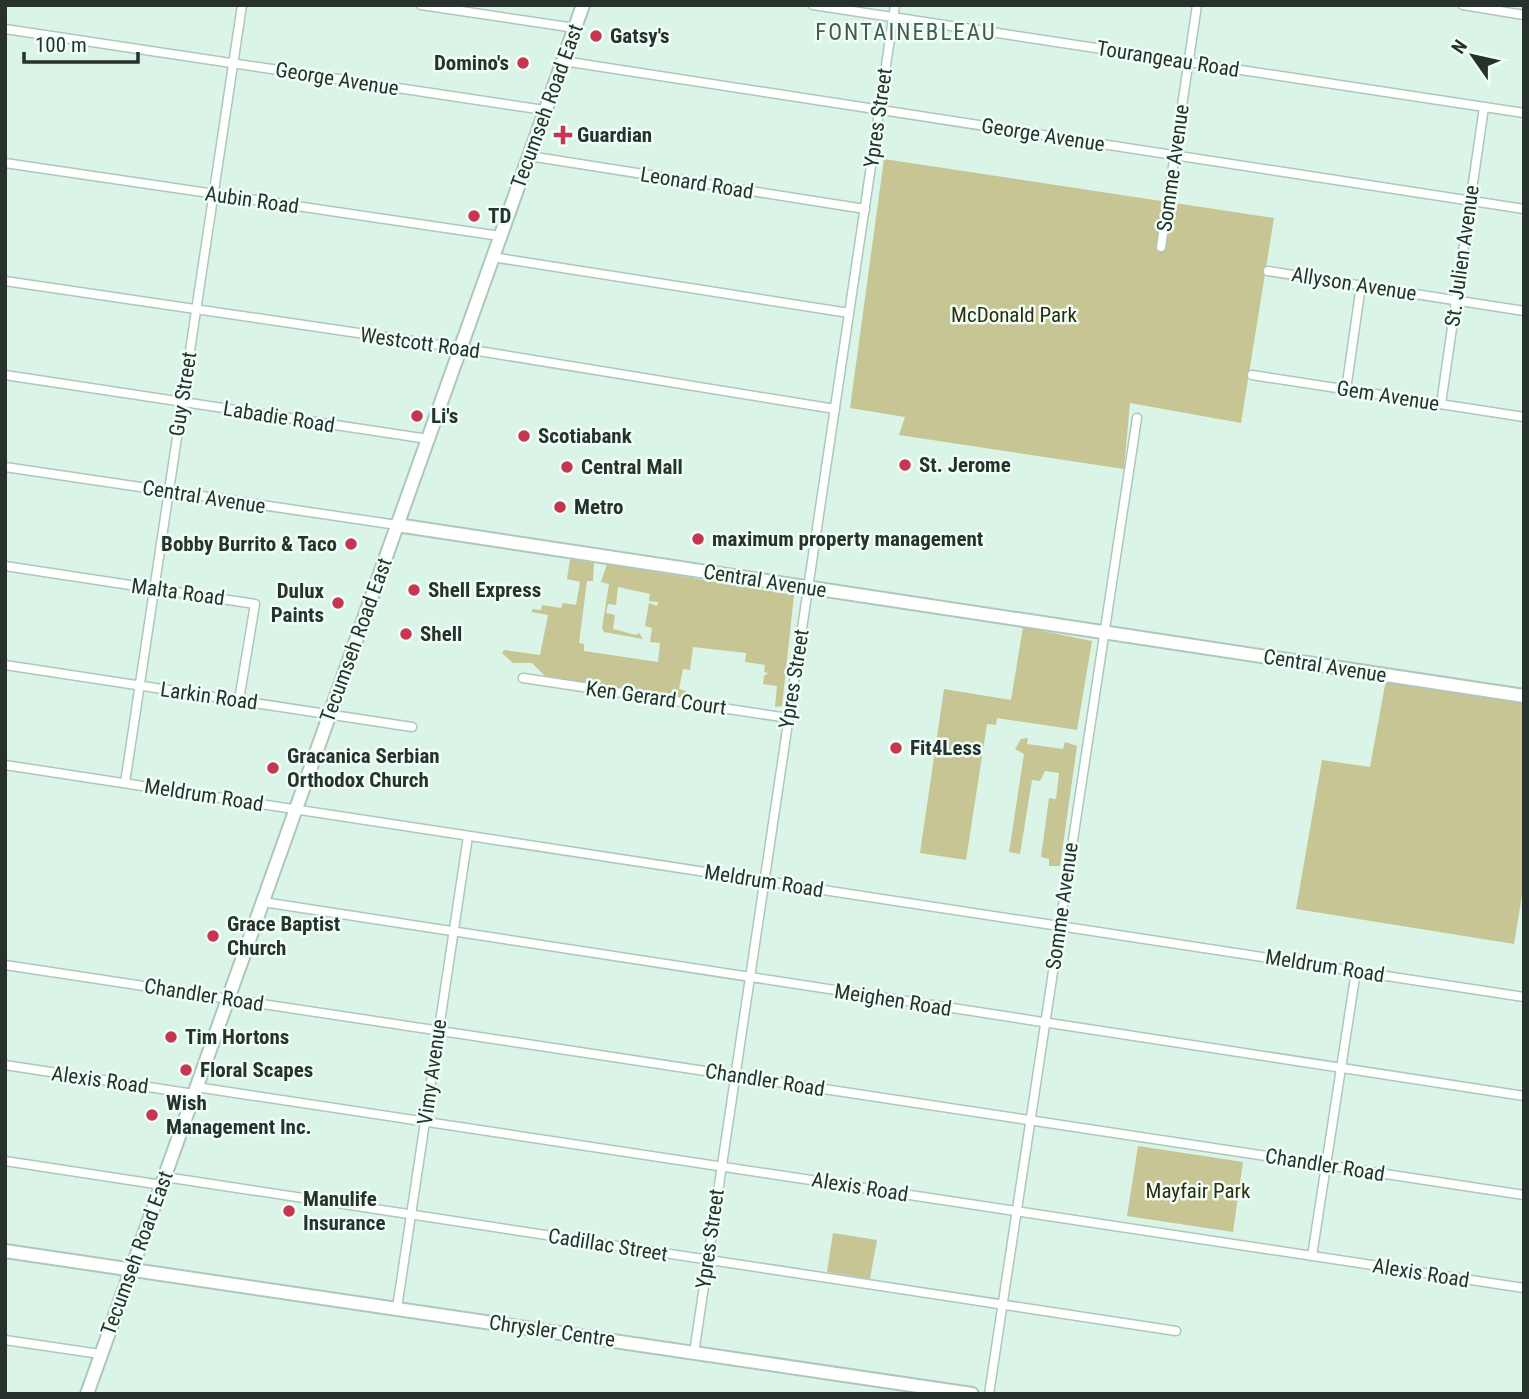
<svg xmlns="http://www.w3.org/2000/svg" width="1529" height="1399" font-family="'Roboto Condensed',sans-serif">
  <rect width="100%" height="100%" fill="#daf4e8"/>
  <!-- green -->
  <g fill="#c7c593">
    <polygon points="884,159 1274,218 1241,423 1130,403 1124,469 899,435 905,417 850,408"/>
    <polygon points="570,559 594,563 593,581 587,581 579,643 584,644 584,651 658,662 660,643 650,642 652,628 645,626 649,603 657,606 658,602 649,601 650,594 618,587 616,605 608,604 606,613 615,615 613,629 636,635 639,633 643,639 604,632 602,628 609,584 601,582 607,564 794,595 782,706 775,707 777,686 763,684 764,676 768,673 764,672 765,665 745,662 746,653 693,647 690,670 683,669 679,689 686,691 685,698 546,677 532,663 513,663 502,653 504,650 540,655 548,615 532,612 532,609 541,610 542,605 561,608 563,603 576,605 580,582 567,579"/>
    <polygon points="1023,627 1092,641 1077,730 997,718 996,725 987,724 966,860 920,853 944,689 1011,700"/>
    <polygon points="1386,680 1524,701 1524,883 1514,944 1296,909 1322,760 1370,767"/>
    <polygon points="1028,738 1027,744 1063,749 1065,742 1077,746 1060,866 1049,866 1049,859 1041,857 1049,798 1056,799 1059,773 1045,771 1040,781 1032,780 1020,854 1009,852 1024,754 1015,749 1021,739"/>
    <polygon points="1138,1146 1243,1162 1233,1232 1127,1216"/>
    <polygon points="833,1233 877,1240 870,1279 827,1272"/>
  </g>
  <g fill="none" stroke-linecap="round" stroke-linejoin="round">
    <defs>
      <g id="street">
        <polyline points="421,5 575,28"/>
        <polyline points="813,5 1524,113"/>
        <polyline points="1463,5 1524,15"/>
        <polyline points="5,29 544,110"/>
        <polyline points="563,61 1524,209"/>
        <polyline points="529,156 865,209"/>
        <polyline points="5,163 500,236"/>
        <polyline points="1161,247 1197,5"/>
        <polyline points="492,257 849,313"/>
        <polyline points="1268,271 1524,311"/>
        <polyline points="5,281 460,348 835,409"/>
        <polyline points="5,375 428,439"/>
        <polyline points="1252,375 1524,417"/>
        <polyline points="1346,390 1361,285"/>
        <polyline points="1441,404 1484,107"/>
        <polyline points="5,467 397,525"/>
        <polyline points="5,566 255,604 239,700"/>
        <polyline points="5,665 412,727"/>
        <polyline points="523,678 788,718"/>
        <polyline points="5,765 1524,997"/>
        <polyline points="125,783 242,5"/>
        <polyline points="263,902 1524,1096"/>
        <polyline points="5,965 1524,1195"/>
        <polyline points="5,1065 194,1094"/>
        <polyline points="196,1087 1524,1288"/>
        <polyline points="5,1161 162,1185"/>
        <polyline points="165,1177 1176,1331"/>
        <polyline points="1312,1256 1356,971"/>
        <polyline points="397,1308 468,836"/>
        <polyline points="5,1340 100,1354"/>
        <polyline points="694,1353 895,5"/>
        <polyline points="989,1394 1137,418"/>
      </g>
      <g id="secondary">
        <polyline points="397,525 1524,696"/>
        <polyline points="5,1251 972,1394"/>
        <polyline points="87,1394 583,5"/>
      </g>
    </defs>
    <!-- street casing -->
    <use href="#street" stroke="#aec7bb" stroke-width="11"/>
    <!-- secondary casing -->
    <use href="#secondary" stroke="#aec7bb" stroke-width="16"/>
    <!-- street -->
    <use href="#street" stroke="#fff" stroke-width="8"/>
    <!-- secondary -->
    <use href="#secondary" stroke="#fff" stroke-width="12"/>
  </g>
  <!-- markers -->
  <g fill="#c63650" stroke="#effef7" stroke-width="2.5">
    <circle cx="596" cy="36" r="7"/>
    <circle cx="523" cy="63" r="7"/>
    <path d="M559.5 124.5h7v7h7v7h-7v7h-7v-7h-7v-7h7z"/>
    <circle cx="474" cy="216" r="7"/>
    <circle cx="417" cy="416" r="7"/>
    <circle cx="524" cy="436" r="7"/>
    <circle cx="905" cy="465" r="7"/>
    <circle cx="567" cy="467" r="7"/>
    <circle cx="560" cy="507" r="7"/>
    <circle cx="698" cy="539" r="7"/>
    <circle cx="351" cy="544" r="7"/>
    <circle cx="414" cy="590" r="7"/>
    <circle cx="338" cy="603" r="7"/>
    <circle cx="406" cy="634" r="7"/>
    <circle cx="896" cy="748" r="7"/>
    <circle cx="273" cy="768" r="7"/>
    <circle cx="213" cy="936" r="7"/>
    <circle cx="171" cy="1037" r="7"/>
    <circle cx="186" cy="1070" r="7"/>
    <circle cx="152" cy="1115" r="7"/>
    <circle cx="289" cy="1211" r="7"/>
  </g>
  <g text-anchor="middle" dominant-baseline="central" stroke-width="5" stroke-linejoin="round" paint-order="stroke">
    <!-- poi labels -->
    <g font-size="21" font-weight="bold" fill="#28322d" stroke="#effef7" text-anchor="start">
      <text x="610" y="36">Gatsy's</text>
      <text x="509" y="63" text-anchor="end">Domino's</text>
      <text x="577" y="135">Guardian</text>
      <text x="488" y="216">TD</text>
      <text x="431" y="416">Li's</text>
      <text x="538" y="436">Scotiabank</text>
      <text x="919" y="465">St. Jerome</text>
      <text x="581" y="467">Central Mall</text>
      <text x="574" y="507">Metro</text>
      <text x="712" y="539">maximum property management</text>
      <text x="337" y="544" text-anchor="end">Bobby Burrito &amp; Taco</text>
      <text x="428" y="590">Shell Express</text>
      <text x="324" y="591" text-anchor="end">Dulux<tspan x="324" dy="24">Paints</tspan></text>
      <text x="420" y="634">Shell</text>
      <text x="910" y="748">Fit4Less</text>
      <text x="287" y="756">Gracanica Serbian<tspan x="287" dy="24">Orthodox Church</tspan></text>
      <text x="227" y="924">Grace Baptist<tspan x="227" dy="24">Church</tspan></text>
      <text x="185" y="1037">Tim Hortons</text>
      <text x="200" y="1070">Floral Scapes</text>
      <text x="166" y="1103">Wish<tspan x="166" dy="24">Management Inc.</tspan></text>
      <text x="303" y="1199">Manulife<tspan x="303" dy="24">Insurance</tspan></text>
    </g>
    <!-- street labels -->
    <g font-size="21" fill="#28322d" stroke="#effef7">
      <text transform="translate(1168 59) rotate(9)">Tourangeau Road</text>
      <text transform="translate(337 79) rotate(9)">George Avenue</text>
      <text transform="translate(547 106) rotate(-70)">Tecumseh Road East</text>
      <text transform="translate(878 118) rotate(-82)">Ypres Street</text>
      <text transform="translate(1043 135) rotate(9)">George Avenue</text>
      <text transform="translate(1173 168) rotate(-82)">Somme Avenue</text>
      <text transform="translate(697 183) rotate(9)">Leonard Road</text>
      <text transform="translate(252 200) rotate(8)">Aubin Road</text>
      <text transform="translate(1462 256) rotate(-82)">St. Julien Avenue</text>
      <text transform="translate(1354 284) rotate(9)">Allyson Avenue</text>
      <text transform="translate(420 343) rotate(8)">Westcott Road</text>
      <text transform="translate(183 394) rotate(-81)">Guy Street</text>
      <text transform="translate(1388 396) rotate(9)">Gem Avenue</text>
      <text transform="translate(279 417) rotate(9)">Labadie Road</text>
      <text transform="translate(204 497) rotate(9)">Central Avenue</text>
      <text transform="translate(765 581) rotate(9)">Central Avenue</text>
      <text transform="translate(178 592) rotate(8)">Malta Road</text>
      <text transform="translate(356 640) rotate(-70)">Tecumseh Road East</text>
      <text transform="translate(1325 666) rotate(9)">Central Avenue</text>
      <text transform="translate(794 679) rotate(-81)">Ypres Street</text>
      <text transform="translate(209 696) rotate(8)">Larkin Road</text>
      <text transform="translate(656 698) rotate(8)">Ken Gerard Court</text>
      <text transform="translate(204 795) rotate(9)">Meldrum Road</text>
      <text transform="translate(764 881) rotate(9)">Meldrum Road</text>
      <text transform="translate(1062 906) rotate(-82)">Somme Avenue</text>
      <text transform="translate(1325 966) rotate(9)">Meldrum Road</text>
      <text transform="translate(204 995) rotate(9)">Chandler Road</text>
      <text transform="translate(893 1000) rotate(9)">Meighen Road</text>
      <text transform="translate(432 1072) rotate(-82)">Vimy Avenue</text>
      <text transform="translate(100 1080) rotate(8)">Alexis Road</text>
      <text transform="translate(765 1080) rotate(9)">Chandler Road</text>
      <text transform="translate(1325 1165) rotate(9)">Chandler Road</text>
      <text transform="translate(860 1187) rotate(9)">Alexis Road</text>
      <text transform="translate(710 1239) rotate(-82)">Ypres Street</text>
      <text transform="translate(608 1245) rotate(9)">Cadillac Street</text>
      <text transform="translate(137 1253) rotate(-70)">Tecumseh Road East</text>
      <text transform="translate(1421 1273) rotate(9)">Alexis Road</text>
      <text transform="translate(552 1331) rotate(8)">Chrysler Centre</text>
    </g>
    <!-- park labels -->
    <g font-size="21" fill="#2e2c09" stroke="#effef7">
      <text x="1014" y="315">McDonald Park</text>
      <text x="1198" y="1191">Mayfair Park</text>
    </g>
    <!-- neighbourhood labels -->
    <g font-size="23" letter-spacing="2" fill="#465c52" stroke="#effef7">
      <text x="906" y="32">FONTAINEBLEAU</text>
    </g>
  </g>
  <!-- border -->
  <rect width="1529" height="1399" fill="none" stroke="#28322d" stroke-width="14"/>
  <!-- north arrow -->
  <g transform="translate(1473 56) rotate(304)" stroke="#effef7" stroke-width="5" paint-order="stroke">
  <path d="M0-5L12 26L0 18L-12 26Z" fill="#28322d"/>
  <text y="-10" font-size="19" font-weight="bold" text-anchor="middle" fill="#28322d">N</text>
  </g>
  <!-- scale -->
  <path d="M24 52v10h114v-10" fill="none" stroke="#28322d" stroke-width="3.5"/>
  <text x="35" y="52" font-size="21" fill="#28322d" stroke="#effef7" stroke-width="5" paint-order="stroke">100 m</text>
</svg>
